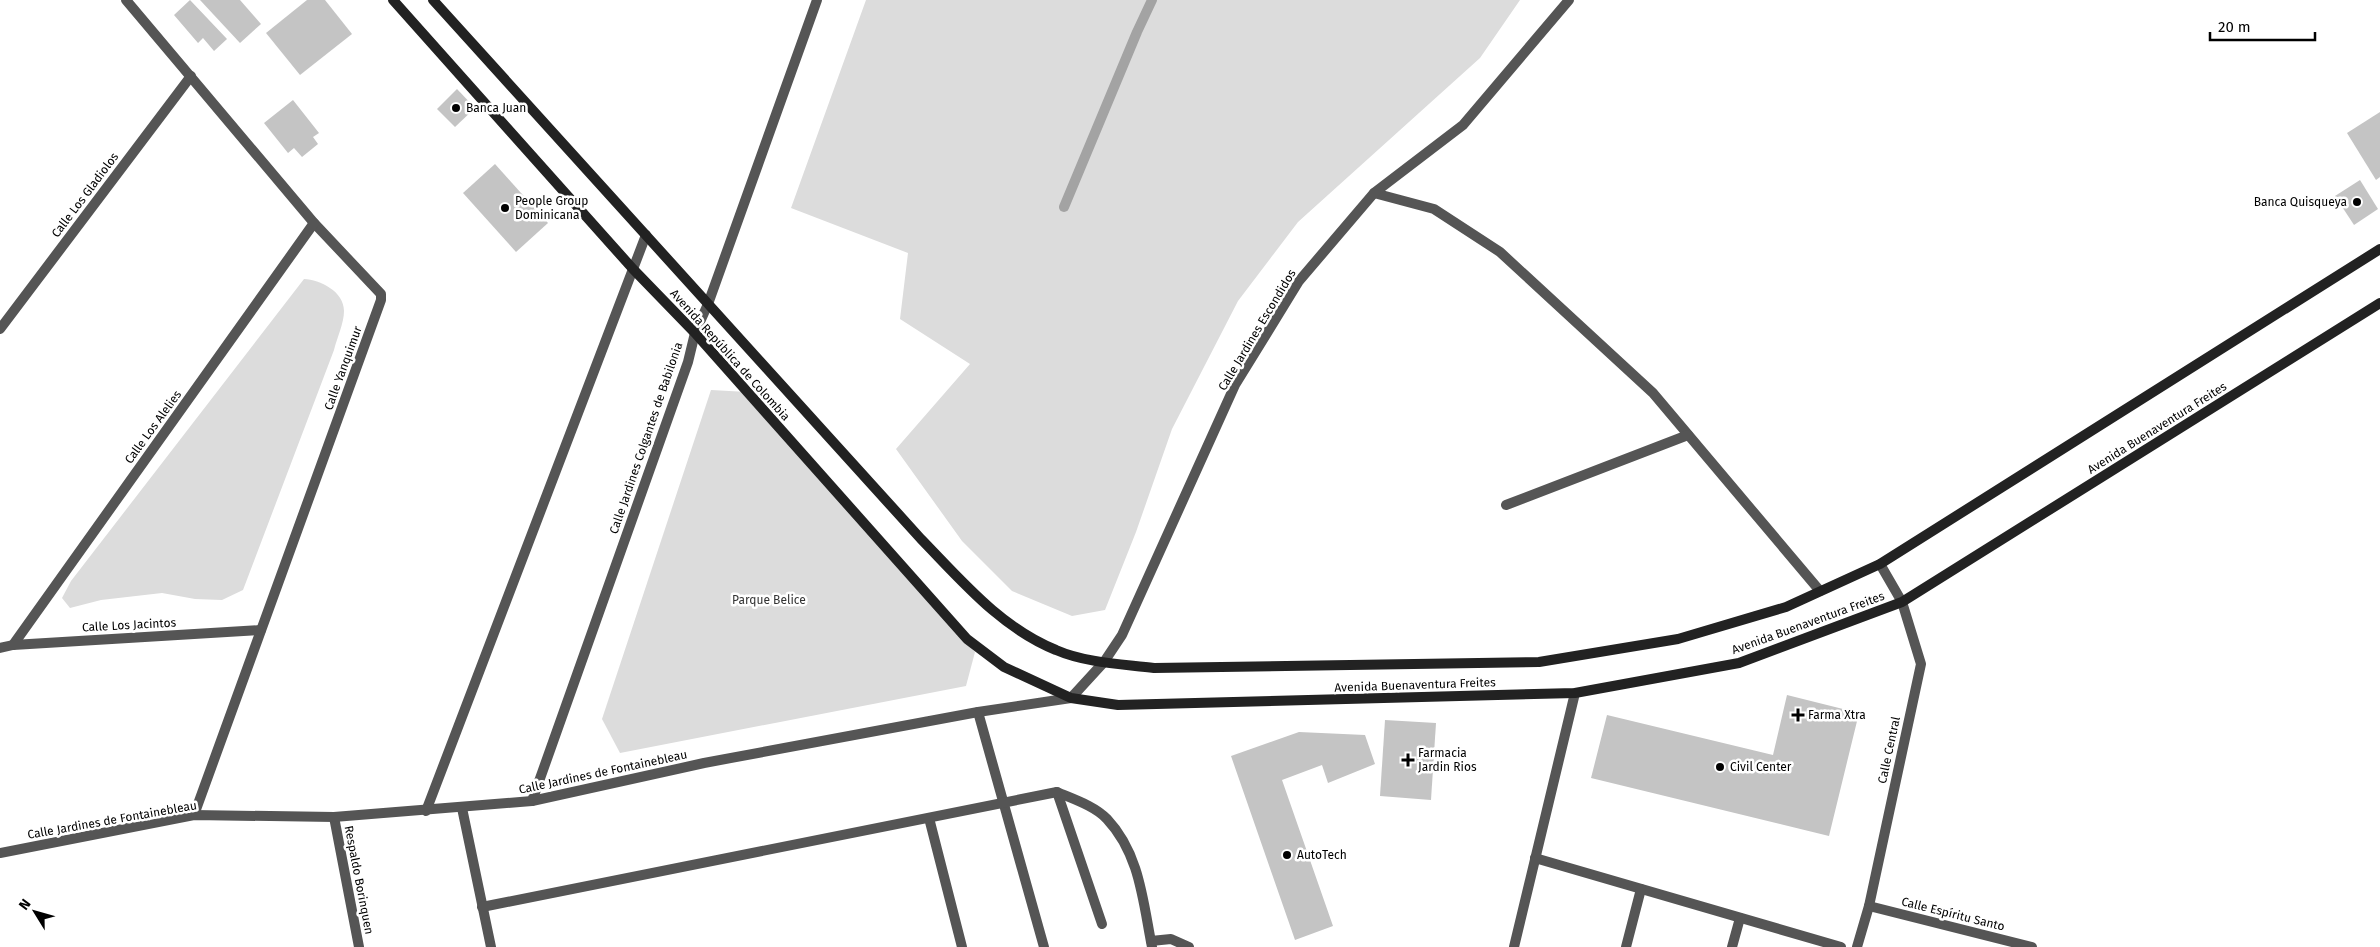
<svg xmlns="http://www.w3.org/2000/svg" width="2380" height="947" font-family="'Fira Sans',sans-serif">
  <rect width="100%" height="100%" fill="#fff"/>
  <!-- green -->
  <g fill="#dcdcdc">
    <polygon points="866,0 1520,0 1480,58 1298,222 1238,301 1172,429 1136,532 1105,610 1072,616 1012,591 962,541 896,449 970,364 900,319 908,253 791,208"/>
    <path d="M304,279C320,280 344,291 344,311C344,323 337,338 334,350L243,590L222,600L195,599L162,593L101,600L70,608L62,598L71,581Z"/>
    <polygon points="711,390 747,392 975,652 966,686 620,753 602,719"/>
  </g>
  <g fill="none" stroke-linecap="round" stroke-linejoin="round">
    <!-- stream -->
    <polyline stroke="#a3a3a3" stroke-width="10" points="1064,207 1137,32 1152,0"/>
  </g>
  <!-- building -->
  <g fill="#c4c4c4">
    <polygon points="190,0 227,39 214,51 203,38 198,43 174,15"/>
    <polygon points="200,0 240,0 261,24 240,43"/>
    <polygon points="307,0 325,0 352,34 300,75 266,33"/>
    <polygon points="457,89 475,108 455,127 437,109"/>
    <polygon points="293,100 319,133 313,137 318,144 302,157 294,148 288,153 264,123"/>
    <polygon points="2380,112 2380,177 2376,180 2347,133"/>
    <polygon points="495,164 548,223 516,252 463,193"/>
    <polygon points="2360,180 2378,209 2354,225 2335,196"/>
    <polygon points="1787,695 1859,713 1829,836 1591,778 1607,715 1773,755"/>
    <polygon points="1385,720 1436,723 1431,800 1380,796"/>
    <polygon points="1299,732 1365,735 1375,764 1328,783 1322,765 1282,780 1333,926 1295,940 1231,756"/>
  </g>
  <g fill="none" stroke-linecap="round" stroke-linejoin="round">
    <!-- lane -->
    <g stroke="#555" stroke-width="10">
      <polyline points="978,712 1044,947"/>
      <polyline points="1057,792 1102,924"/>
      <polyline points="462,808 491,947"/>
      <polyline points="929,818 962,947"/>
      <polyline points="1535,858 1841,947"/>
      <path d="M482,907L1057,792C1073,799 1095,806 1107,819C1140,854 1143,902 1152,947"/>
      <polyline points="1151,941 1171,939 1189,947"/>
      <polyline points="1626,947 1641,889"/>
      <polyline points="1732,947 1740,918"/>
    </g>
    <!-- street -->
    <g stroke="#555" stroke-width="10">
      <polyline points="126,0 314,223 381,294 381,300 194,815"/>
      <polyline points="1374,193 1434,209 1500,252 1653,393 1820,591"/>
      <polyline points="0,329 191,76"/>
      <polyline points="1506,505 1688,435"/>
      <polyline points="13,645 314,223"/>
      <polyline points="0,648 13,645 261,630"/>
      <polyline points="532,801 688,362 695,333 708,304 817,0"/>
      <polyline points="426,811 646,235"/>
      <polyline points="334,817 359,947"/>
      <polyline points="0,853 194,815 334,817 532,801 704,763 978,712 1071,698 1104,662 1122,635 1235,385 1299,281 1374,193 1463,125 1569,0"/>
      <polyline points="1869,906 2032,947"/>
      <polyline points="1514,947 1575,693"/>
      <polyline points="1857,947 1869,906 1921,664 1902,602 1880,564"/>
    </g>
    <!-- secondary -->
    <g stroke="#222" stroke-width="10">
      <polyline points="393,0 633,269 695,333 967,639 1004,667 1071,698 1118,705 1575,693 1739,663 1902,602 2380,303"/>
      <path d="M433,0L921,539C961,580 1001,628 1056,650C1086,663 1122,664 1154,668L1539,662L1678,639L1786,607L1880,564L2380,249"/>
    </g>
  </g>
  <!-- markers -->
  <g fill="#000" stroke="#fff" stroke-width="2">
    <circle cx="456" cy="108" r="5"/>
    <circle cx="2357" cy="202" r="5"/>
    <circle cx="505" cy="208" r="5"/>
    <path d="M1795.5 707.5h5v5h5v5h-5v5h-5v-5h-5v-5h5z"/>
    <path d="M1405.5 752.5h5v5h5v5h-5v5h-5v-5h-5v-5h5z"/>
    <circle cx="1720" cy="767" r="5"/>
    <circle cx="1287" cy="855" r="5"/>
  </g>
  <g text-anchor="middle" dominant-baseline="central" stroke-width="5" stroke-linejoin="round" paint-order="stroke">
    <!-- poi labels -->
    <g font-size="12" fill="#000" stroke="#fff" text-anchor="start">
      <text x="466" y="108">Banca Juan</text>
      <text x="515" y="201">People Group<tspan x="515" dy="14">Dominicana</tspan></text>
      <text x="2347" y="202" text-anchor="end">Banca Quisqueya</text>
      <text x="1808" y="715">Farma Xtra</text>
      <text x="1418" y="753">Farmacia<tspan x="1418" dy="14">Jardin Rios</tspan></text>
      <text x="1730" y="767">Civil Center</text>
      <text x="1297" y="855">AutoTech</text>
    </g>
    <!-- street labels -->
    <g font-size="12" fill="#000" stroke="#fff">
      <text transform="translate(85 195) rotate(-53)">Calle Los Gladiolos</text>
      <text transform="translate(1257 330) rotate(-59)">Calle Jardines Escondidos</text>
      <text transform="translate(730 355) rotate(48)">Avenida República de Colombia</text>
      <text transform="translate(343 368) rotate(-70)">Calle Yanquimur</text>
      <text transform="translate(153 427) rotate(-54)">Calle Los Alelies</text>
      <text transform="translate(2157 428) rotate(-32)">Avenida Buenaventura Freites</text>
      <text transform="translate(646 438) rotate(-71)">Calle Jardines Colgantes de Babilonia</text>
      <text transform="translate(1808 623) rotate(-20)">Avenida Buenaventura Freites</text>
      <text transform="translate(129 625) rotate(-3)">Calle Los Jacintos</text>
      <text transform="translate(1415 685) rotate(-2)">Avenida Buenaventura Freites</text>
      <text transform="translate(1889 750) rotate(-78)">Calle Central</text>
      <text transform="translate(603 772) rotate(-12)">Calle Jardines de Fontainebleau</text>
      <text transform="translate(112 820) rotate(-10)">Calle Jardines de Fontainebleau</text>
      <text transform="translate(359 880) rotate(79)">Respaldo Borinquen</text>
      <text transform="translate(1953 914) rotate(14)">Calle Espíritu Santo</text>
    </g>
    <!-- park labels -->
    <g font-size="12" fill="#333" stroke="#fff">
      <text x="769" y="600">Parque Belice</text>
    </g>
  </g>
  <!-- north arrow -->
  <g transform="translate(35 912) rotate(307)" stroke="#ffffff" stroke-width="4" paint-order="stroke">
  <path d="M0-4L9 19L0 12L-9 19Z" fill="#000000"/>
  <text y="-8" font-size="14" font-weight="bold" text-anchor="middle" fill="#000000">N</text>
  </g>
  <!-- scale -->
  <path d="M2210 32v8h105v-8" fill="none" stroke="#000000" stroke-width="2.5"/>
  <text x="2218" y="32" font-size="15" fill="#000000" stroke="#ffffff" stroke-width="4" paint-order="stroke">20 m</text>
</svg>
